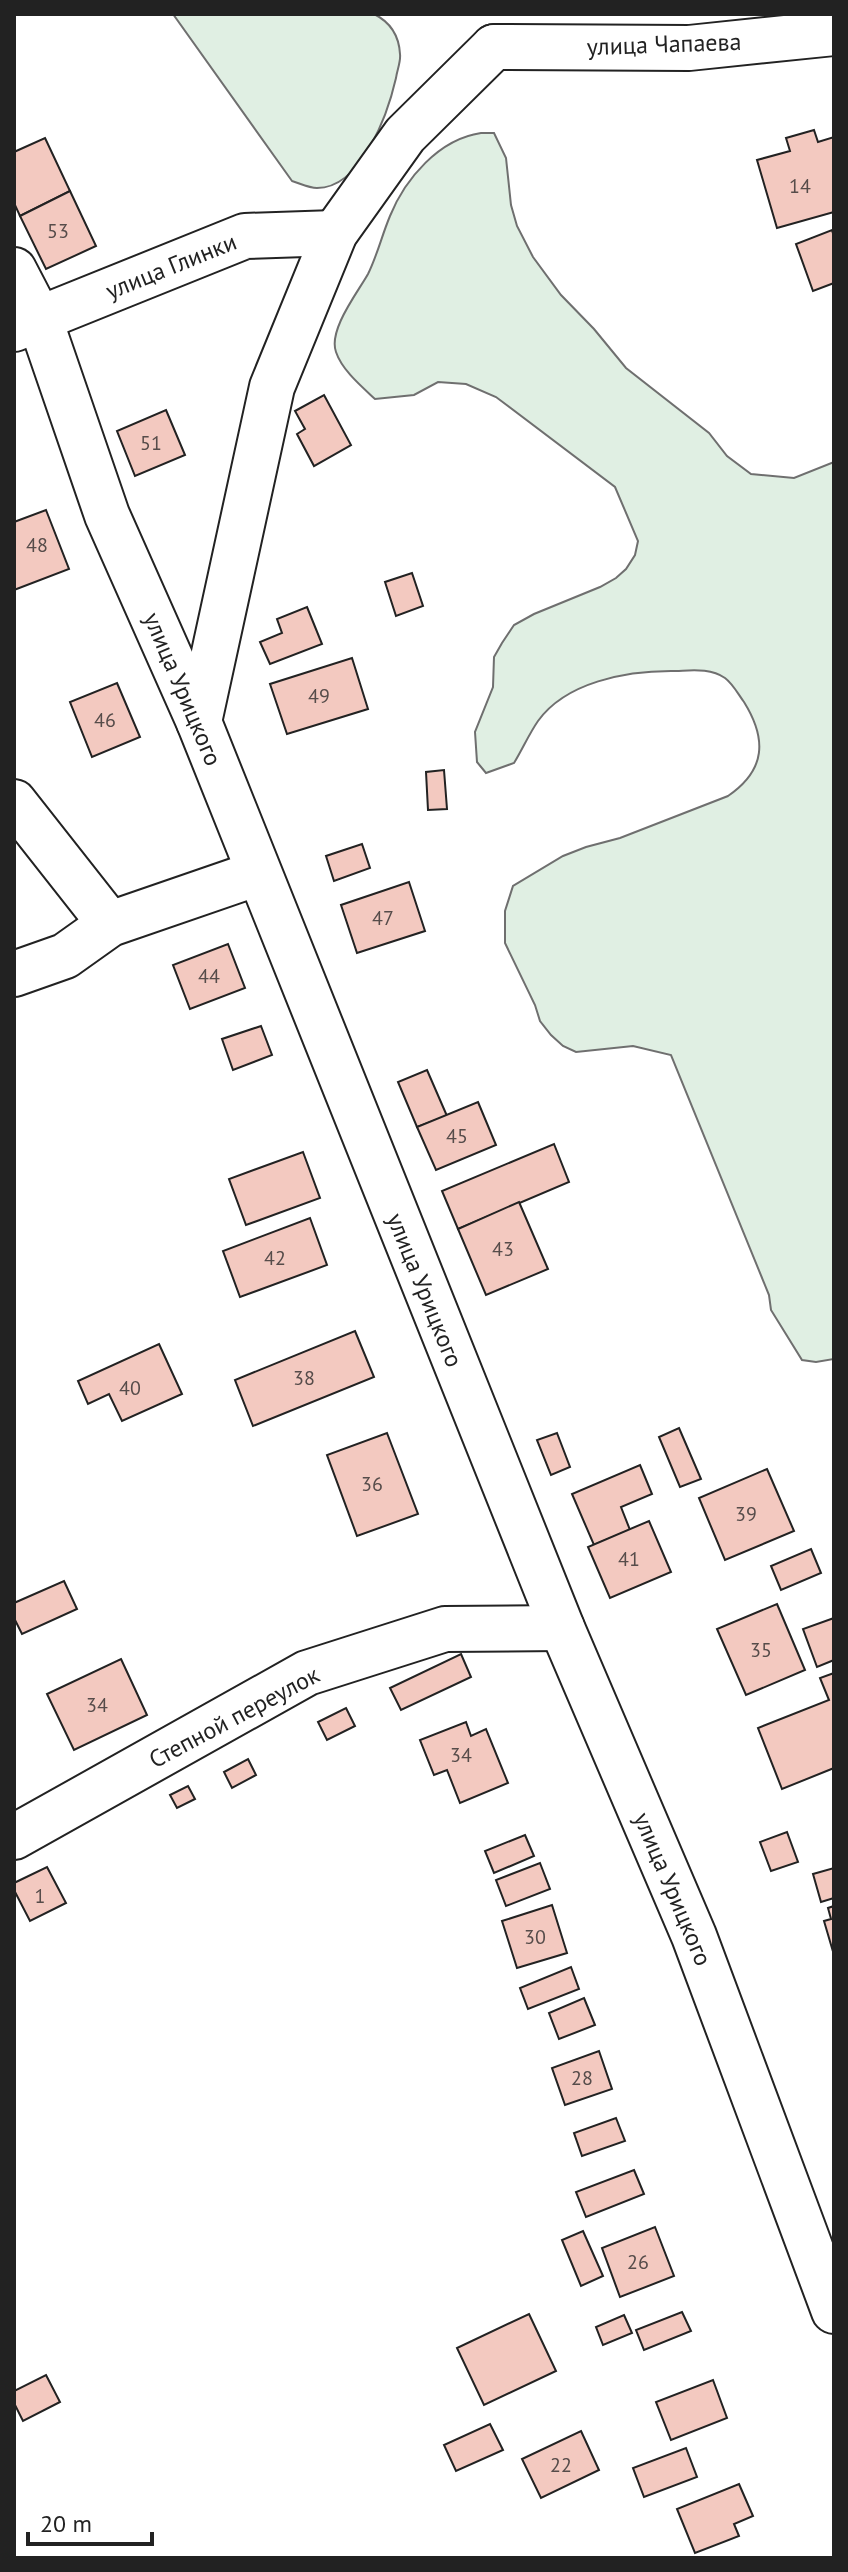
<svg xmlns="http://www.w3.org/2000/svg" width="848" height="2572" font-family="'PT Sans',sans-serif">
  <rect width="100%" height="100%" fill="#fff"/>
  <!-- green -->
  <g fill="#e0efe3" stroke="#6f6f6f" stroke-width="2">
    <path d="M173,14H374C390,22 399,36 400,54C401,62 397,70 396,78C388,113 362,188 317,188C309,188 299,183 292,181Z"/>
    <path d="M481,133H494L506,158L511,205L517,226L533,257L561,295L594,329L626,368L709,433L727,456L751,474L794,478L834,462V1359L816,1362L802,1360L771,1310L769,1295L671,1055L633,1046L576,1052L563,1046L551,1035L540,1021L535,1005L505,943V911L513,886L563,856L586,847L620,838L728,796C766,770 767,739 744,702C738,694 733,684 725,678C709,667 689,671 671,671C626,671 566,682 538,721C529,734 522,750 514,763L486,773L477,762L475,732L493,687L494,657L502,643L514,625L534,614L600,587L616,578L626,569L635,555L638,541L615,487L496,397L466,384L438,382L414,395L375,399C361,386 342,370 336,352C328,330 358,292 368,274C377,256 382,235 390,216C405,179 439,139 481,133Z"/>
  </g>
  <!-- building -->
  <g fill="#f3c9c0" stroke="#222" stroke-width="2">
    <polygon points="814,130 818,142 834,137 834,212 777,228 757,160 790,151 786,138"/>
    <polygon points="45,138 70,191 20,216 14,203 14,152"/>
    <polygon points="70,191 96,246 46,269 20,216"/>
    <polygon points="832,230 834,237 834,283 813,291 796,244"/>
    <polygon points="324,395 351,445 314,466 297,434 305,429 295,411"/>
    <polygon points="166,410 185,455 135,476 117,431"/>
    <polygon points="46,510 69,569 14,590 14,522"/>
    <polygon points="412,573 423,606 396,616 385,582"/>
    <polygon points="307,607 322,644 270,664 260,642 282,633 277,619"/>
    <polygon points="352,658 368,709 287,734 270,684"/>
    <polygon points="117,683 140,737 92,757 70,702"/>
    <polygon points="444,770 447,809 428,810 426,772"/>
    <polygon points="362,844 370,868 334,881 326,856"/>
    <polygon points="409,882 425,931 357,953 341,905"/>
    <polygon points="228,944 245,988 190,1009 173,965"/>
    <polygon points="261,1026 272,1055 233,1070 222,1039"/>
    <polygon points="427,1070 447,1116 417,1127 398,1082"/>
    <polygon points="478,1102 496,1145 436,1170 417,1127"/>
    <polygon points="554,1144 569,1182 458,1229 442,1191"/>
    <polygon points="303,1152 320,1198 246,1225 229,1179"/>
    <polygon points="519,1202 548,1269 486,1295 458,1229"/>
    <polygon points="310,1218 327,1265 240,1297 223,1251"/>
    <polygon points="355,1331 374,1377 253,1426 235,1380"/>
    <polygon points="159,1344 182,1394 122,1421 109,1394 88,1404 78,1381"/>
    <polygon points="679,1428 701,1479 680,1487 659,1437"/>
    <polygon points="387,1433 418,1514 357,1536 327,1455"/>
    <polygon points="557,1433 570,1467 551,1475 537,1440"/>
    <polygon points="640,1465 652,1494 621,1507 630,1530 594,1545 572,1494"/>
    <polygon points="767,1469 794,1531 725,1560 699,1498"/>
    <polygon points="649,1521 671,1572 610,1598 588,1547"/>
    <polygon points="811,1549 821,1573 781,1590 771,1566"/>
    <polygon points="64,1581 77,1609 22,1634 14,1618 14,1603"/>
    <polygon points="777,1604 805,1670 746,1695 717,1629"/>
    <polygon points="834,1618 834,1660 817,1667 803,1629"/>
    <polygon points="461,1654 471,1677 401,1710 390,1688"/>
    <polygon points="121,1659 147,1715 74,1750 47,1694"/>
    <polygon points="834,1673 834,1768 782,1789 758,1728 829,1700 820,1678"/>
    <polygon points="346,1708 355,1726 327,1740 318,1722"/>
    <polygon points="466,1722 471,1736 486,1729 508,1783 460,1803 447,1770 434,1775 420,1740"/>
    <polygon points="248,1759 256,1775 232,1788 224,1772"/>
    <polygon points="188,1786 195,1799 177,1808 170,1795"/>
    <polygon points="787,1832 798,1862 771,1871 760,1842"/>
    <polygon points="525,1835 534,1856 494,1873 485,1851"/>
    <polygon points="540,1863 550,1889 506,1906 496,1880"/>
    <polygon points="47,1867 66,1903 30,1921 14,1890 14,1883"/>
    <polygon points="834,1868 834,1898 821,1902 813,1874"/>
    <polygon points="552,1905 567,1953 517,1968 502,1921"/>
    <polygon points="834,1906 834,1955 824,1921 831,1919 828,1908"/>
    <polygon points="571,1967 579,1989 528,2009 520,1988"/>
    <polygon points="584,1998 595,2025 559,2039 549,2013"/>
    <polygon points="599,2051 612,2089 565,2105 552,2068"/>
    <polygon points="616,2118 625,2141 582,2156 574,2133"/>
    <polygon points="634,2170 644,2194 586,2217 576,2192"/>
    <polygon points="655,2227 674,2276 620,2297 602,2248"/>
    <polygon points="583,2231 603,2276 581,2286 562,2240"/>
    <polygon points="682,2312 691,2331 644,2350 636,2330"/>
    <polygon points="529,2314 556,2371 484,2405 457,2348"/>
    <polygon points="624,2315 632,2333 603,2345 596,2327"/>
    <polygon points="46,2375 60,2402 23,2421 14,2403 14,2391"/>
    <polygon points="713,2380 727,2418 671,2440 656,2402"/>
    <polygon points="490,2424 503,2450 456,2471 444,2445"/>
    <polygon points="581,2431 599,2470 541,2498 522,2459"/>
    <polygon points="686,2448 697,2477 644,2497 633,2468"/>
    <polygon points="739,2484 753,2516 734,2524 739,2536 695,2553 677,2509"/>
  </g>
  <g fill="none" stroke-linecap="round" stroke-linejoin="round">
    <defs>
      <g id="minor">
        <polyline points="494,47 689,48 834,33"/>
        <polyline points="14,270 40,320 107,515 199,722 562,1628 694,1936 834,2311"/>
        <polyline points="14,329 245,236 335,233"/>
        <polyline points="199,722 272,387 335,233 405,135 494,47"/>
        <polyline points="14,802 110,924"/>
        <polyline points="14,974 65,956 110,924 258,873"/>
        <polyline points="14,1837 307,1673 445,1629 562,1628"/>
      </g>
    </defs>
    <!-- minor casing -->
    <use href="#minor" stroke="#222" stroke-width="48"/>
    <!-- minor -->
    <use href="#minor" stroke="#fff" stroke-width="44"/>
  </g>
  <g text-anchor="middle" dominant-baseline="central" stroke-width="6" stroke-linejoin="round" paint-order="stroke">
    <!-- number labels -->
    <g font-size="20" fill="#564c4a">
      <text x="800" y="186">14</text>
      <text x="58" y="231">53</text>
      <text x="151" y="443">51</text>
      <text x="37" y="545">48</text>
      <text x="319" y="696">49</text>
      <text x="105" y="720">46</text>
      <text x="383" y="918">47</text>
      <text x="209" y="976">44</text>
      <text x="457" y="1136">45</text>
      <text x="503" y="1249">43</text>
      <text x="275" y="1258">42</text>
      <text x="304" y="1378">38</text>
      <text x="130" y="1388">40</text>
      <text x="372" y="1484">36</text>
      <text x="746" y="1514">39</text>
      <text x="629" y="1559">41</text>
      <text x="761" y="1650">35</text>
      <text x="97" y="1705">34</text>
      <text x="461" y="1755">34</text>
      <text x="40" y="1896">1</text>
      <text x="535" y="1937">30</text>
      <text x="582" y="2078">28</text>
      <text x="638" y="2262">26</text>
      <text x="561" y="2465">22</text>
    </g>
    <!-- street labels -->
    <g font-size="24" fill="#222" stroke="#fff">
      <text transform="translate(664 44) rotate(-2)">улица Чапаева</text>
      <text transform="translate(171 266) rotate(-22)">улица Глинки</text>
      <text transform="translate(183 689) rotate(67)">улица Урицкого</text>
      <text transform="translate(425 1290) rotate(68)">улица Урицкого</text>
      <text transform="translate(234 1717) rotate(-28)">Степной переулок</text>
      <text transform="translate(673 1889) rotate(67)">улица Урицкого</text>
    </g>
  </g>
  <!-- border -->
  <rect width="848" height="2572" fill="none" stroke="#222222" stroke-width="32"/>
  <!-- scale -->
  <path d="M28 2532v12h124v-12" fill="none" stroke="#222222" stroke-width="4"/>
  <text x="40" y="2532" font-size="24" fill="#222222" stroke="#ffffff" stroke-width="6" paint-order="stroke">20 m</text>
</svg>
